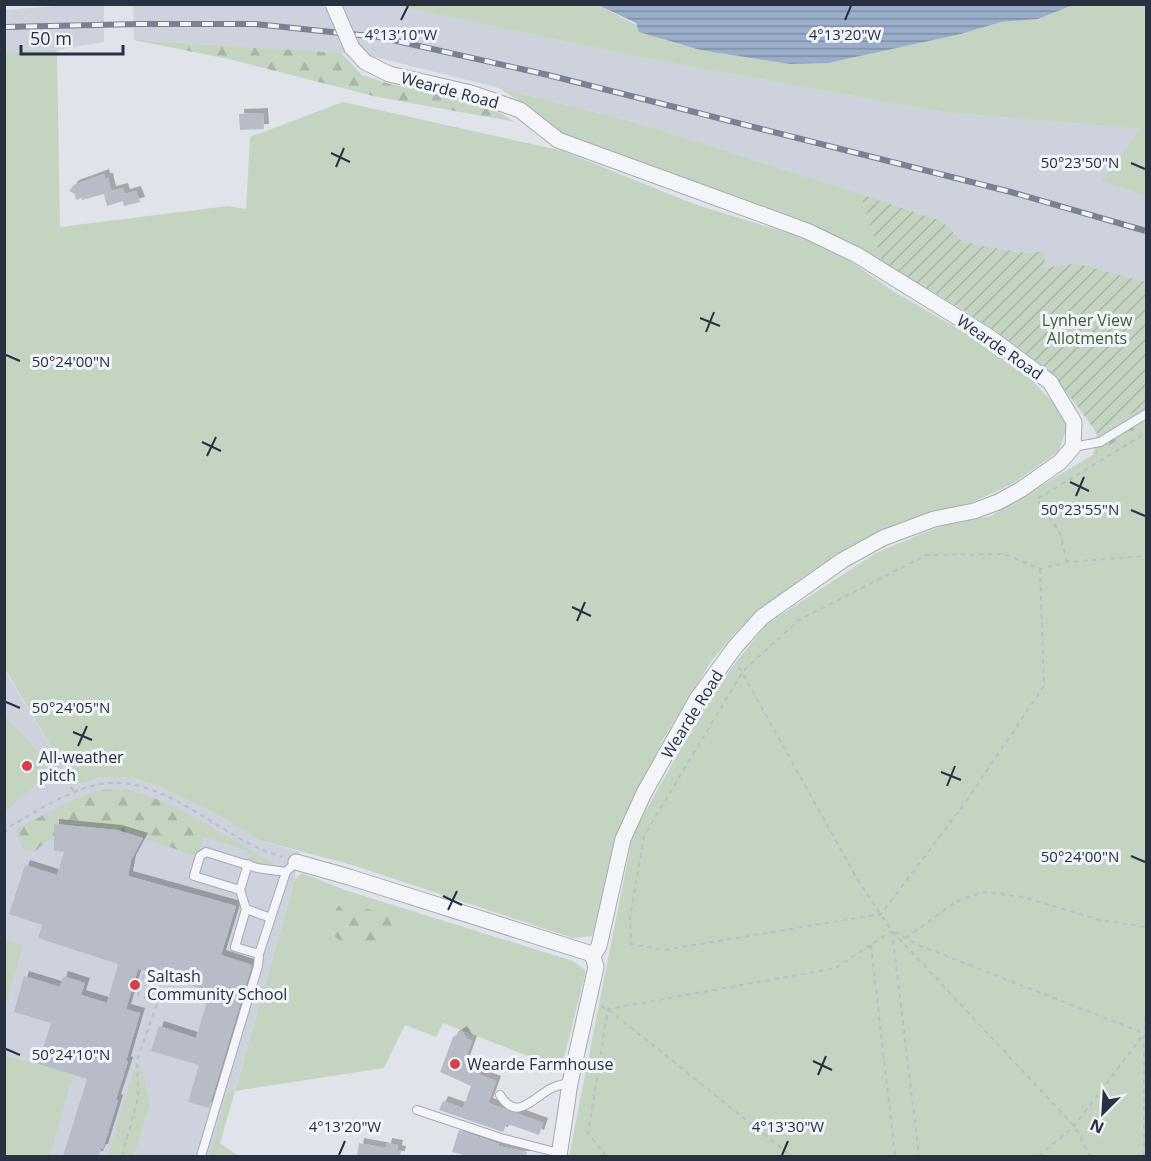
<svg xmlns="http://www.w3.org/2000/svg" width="1151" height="1161" font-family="'Open Sans',sans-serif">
  <defs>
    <pattern id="forest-firs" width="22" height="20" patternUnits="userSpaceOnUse" patternTransform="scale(1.5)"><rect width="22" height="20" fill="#c5d4c1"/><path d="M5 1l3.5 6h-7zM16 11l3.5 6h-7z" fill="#a9b6a7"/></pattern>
    <pattern id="garden-furrows" width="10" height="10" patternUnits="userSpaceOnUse" patternTransform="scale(1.5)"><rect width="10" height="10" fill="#c5d4c1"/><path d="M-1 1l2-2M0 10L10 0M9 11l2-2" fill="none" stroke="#a9b6a7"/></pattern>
    <pattern id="water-rules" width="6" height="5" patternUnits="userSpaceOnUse" patternTransform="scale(1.5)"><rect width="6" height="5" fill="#9aaecb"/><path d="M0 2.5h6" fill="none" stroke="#7e8ea6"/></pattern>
    <filter id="shadow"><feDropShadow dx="5" dy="-5" stdDeviation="0" flood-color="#0004"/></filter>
  </defs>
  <rect width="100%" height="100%" fill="#e0e3ea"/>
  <!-- built -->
  <g fill="#ced2dc">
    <polygon points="69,5 104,5 104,42 57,50 5,52 4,10"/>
    <polygon points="133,5 392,5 643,58 942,112 1141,129 1102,180 1146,196 1146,282 1075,263 1045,268 1043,251 1022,253 963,242 942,221 631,121 367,55 134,40"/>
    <polygon points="4,669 75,786 101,778 131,777 158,786 213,812 259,840 300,852 296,862 295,879 220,1143 238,1156 5,1156"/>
  </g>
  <!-- grass -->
  <g fill="#c5d4c1">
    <polygon points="392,5 598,5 665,40 700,50 790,64 828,63 961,34 1001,22 1038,19 1073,5 1146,5 1146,196 1101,181 1140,129 942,112 643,58"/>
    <polygon points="57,50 60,227 228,206 246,209 250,137 343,102 563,151 694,204 791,234 840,254 893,291 965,333 1029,377 1057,407 1067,426 1059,451 1012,484 966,505 896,524 849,547 754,614 735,633 712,660 664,738 622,825 592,936 573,938 352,865 259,840 213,812 158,786 131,777 101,778 75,786 5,669 5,52"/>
    <polygon points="499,88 631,121 860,194 882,262 793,219 566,137 524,104"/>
    <polygon points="1146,423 1146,1156 569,1156 633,833 704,708 732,667 767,624 876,553 941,526 991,516"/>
    <polygon points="4,714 53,769 5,812 4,812"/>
    <polygon points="191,815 273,863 272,868 250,861 248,850 203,837 198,824"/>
    <polygon points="302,873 345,890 573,961 586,971 561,1069 443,1023 436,1037 405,1025 384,1068 235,1091 220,1143 238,1156 210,1156 227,1092 235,1091 295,879"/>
    <polygon points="5,940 23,945 5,1007 4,940"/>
    <polygon points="4,1055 73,1075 50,1156 5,1156"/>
    <polygon points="136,1063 140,1064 150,1103 134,1156 108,1156"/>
  </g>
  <!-- forest -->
  <g fill="url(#forest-firs)">
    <polygon points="134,40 341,53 362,75 390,84 486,105 515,122 377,97 233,60"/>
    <polygon points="1146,405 1146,423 1093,455 1097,434"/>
    <path d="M127,789C148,796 203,811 203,838C203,843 199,851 197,856L116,830L54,824V837L45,842L37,850L24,851L18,838V828L77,798L101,790Z"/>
    <path d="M339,906L368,909L385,914L395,926L394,936L389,945C367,947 349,950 333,935L336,909Z"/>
  </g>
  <!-- garden -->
  <path fill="url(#garden-furrows)" d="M860,194L942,221L963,242L1022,253L1044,251L1045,268L1075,263L1146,282V405L1097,434C1079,408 1058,378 1032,358C986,321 933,292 882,262Z"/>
  <!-- water -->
  <polygon fill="url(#water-rules)" points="598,5 1073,5 1038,19 1001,22 961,34 828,63 790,64 700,50 639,32 636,23"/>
  <!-- building -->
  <g fill="#b7bcc7" filter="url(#shadow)">
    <polygon points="263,113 264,129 240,130 239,114"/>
    <polygon points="104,174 105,178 108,178 111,191 123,188 125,194 136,191 140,202 124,206 123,201 107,206 104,194 82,200 82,198 76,200 75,194 69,191 74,185"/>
    <polygon points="54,824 117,830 143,838 131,860 128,876 236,906 221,955 252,965 209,1108 188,1102 199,1065 151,1051 159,1026 196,1038 210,991 138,969 126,1009 140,1013 126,1061 128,1062 116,1099 118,1100 103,1149 101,1149 98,1156 63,1156 87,1079 38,1064 51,1023 14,1012 24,976 60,987 63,976 85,983 81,995 107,1003 118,964 38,938 42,925 9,914 25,865 57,875 64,852 54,851"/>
    <polygon points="462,1031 467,1039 472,1041 464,1063 472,1066 470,1071 496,1081 488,1103 543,1123 539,1135 508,1124 506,1125 503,1132 439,1110 443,1101 463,1108 471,1086 440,1072 453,1037"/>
    <polygon points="459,1130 499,1144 498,1146 527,1152 526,1156 468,1156 452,1152"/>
    <polygon points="359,1143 386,1148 387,1143 398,1145 397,1150 401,1151 400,1156 357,1156"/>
  </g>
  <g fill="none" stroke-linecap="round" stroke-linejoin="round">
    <defs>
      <g id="lane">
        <polyline points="1073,447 1100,442 1146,414"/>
        <polyline points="248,864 240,890 246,909 235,947 259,954"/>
        <polyline points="240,890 194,876 200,856 206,852 257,868 286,872"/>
        <polyline points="246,909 271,918"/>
        <path d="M500,1095C517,1123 533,1097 552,1088C558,1085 564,1084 570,1083"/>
        <polyline points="417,1110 501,1138 559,1153"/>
        <polyline points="201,1156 258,966 259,954 286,872 296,862"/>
      </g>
      <g id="street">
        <polyline points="352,48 365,62 389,74 471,93 520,110 558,140 807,231 857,255 991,338 1050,382 1074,422 1073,447 1060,462 1020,490 998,502 974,511 934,519 883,538 843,560 762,617 735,647 697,699 644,793 623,839 599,946 593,956 596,967 570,1083 559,1156"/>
        <polyline points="296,862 349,877 589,953 593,956"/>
      </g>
    </defs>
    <!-- lane casing -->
    <use href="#lane" stroke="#a5aab4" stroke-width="10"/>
    <!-- street casing -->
    <use href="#street" stroke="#a5aab4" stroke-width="17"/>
    <!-- path -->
    <g stroke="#babec5" stroke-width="2" stroke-dasharray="4.5 4.5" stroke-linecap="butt">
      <polyline points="1067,562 1060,533 1037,499 1146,433"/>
      <polyline points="1040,569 1044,686 965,803 881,914 664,950 631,944 630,917 644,836 743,671 799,620 926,555 1005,554 1040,569 1067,562 1146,556"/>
      <polyline points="739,667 859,882 892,931 1074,1126 1090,1156"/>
      <polyline points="47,762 56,765 74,792"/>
      <path d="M4,833L12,825C39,810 69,790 100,784C156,774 209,825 256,847C264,851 273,854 282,857"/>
      <polyline points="892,931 919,1156"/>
      <polyline points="895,932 918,945 1146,1034"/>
      <polyline points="906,938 957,901 984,892 1023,897 1100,920 1146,927"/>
      <polyline points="871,945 895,1156"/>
      <polyline points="601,1006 608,1009 791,1156"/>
      <polyline points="122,1156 138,1098 137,1060 158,1001 138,995 145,971"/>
      <polyline points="606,1156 588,1133 608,1009 836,968 892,931"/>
      <polyline points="1039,1156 1074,1126 1144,1034"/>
      <polyline points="1144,1156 1144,1034 1146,1012"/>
    </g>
    <!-- lane -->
    <use href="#lane" stroke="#f3f5f8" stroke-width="8"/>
    <!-- street -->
    <use href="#street" stroke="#f3f5f8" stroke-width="15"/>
    <defs>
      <polyline id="rail" points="4,27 140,24 255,24 379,37 548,75 1011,192 1146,231"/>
    </defs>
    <!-- rail casing -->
    <use href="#rail" stroke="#798194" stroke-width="6"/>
    <!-- rail -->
    <use href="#rail" stroke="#f0f3f7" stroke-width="4" stroke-dasharray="11" stroke-linecap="butt"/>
    <defs>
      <polyline id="street-bridge" points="333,4 352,48"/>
    </defs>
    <!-- street-bridge casing -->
    <use href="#street-bridge" stroke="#a5aab4" stroke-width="17" stroke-linecap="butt"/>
    <!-- street-bridge -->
    <use href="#street-bridge" stroke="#f3f5f8" stroke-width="15"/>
  </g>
  <!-- ticks -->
  <path fill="none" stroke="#283042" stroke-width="2" d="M401,20L408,6M845,20L851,6M331,153L350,162M1131,163L1145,169M336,167L344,148M700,318L720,326M706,332L714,312M6,355L20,361M202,442L221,451M207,456L216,437M1070,482L1089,491M1076,496L1084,477M1131,510L1145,516M572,607L591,616M577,621L585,602M6,702L20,708M73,732L92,740M78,746L87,726M941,772L961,780M947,786L955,766M1131,856L1145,862M443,896L462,905M448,910L457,891M6,1049L20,1055M813,1061L832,1070M818,1075L826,1056M339,1155L345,1141M782,1155L788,1141"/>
  <!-- markers -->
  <g fill="#d4404c" stroke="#f0f3f7" stroke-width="2">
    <circle cx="27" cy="766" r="6"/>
    <circle cx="135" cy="985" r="6"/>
    <circle cx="455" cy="1064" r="6"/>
  </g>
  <g text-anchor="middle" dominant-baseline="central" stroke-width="6" stroke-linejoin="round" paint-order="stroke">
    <!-- street labels -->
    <g font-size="16" fill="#283042" stroke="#f0f3f7">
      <text transform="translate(450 90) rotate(15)">Wearde Road</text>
      <text transform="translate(1000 347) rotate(35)">Wearde Road</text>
      <text transform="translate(692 714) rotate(-58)">Wearde Road</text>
    </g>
    <!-- park labels -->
    <g font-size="16" fill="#3a5f35" stroke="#f0f3f7">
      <text x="1087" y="320">Lynher View<tspan x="1087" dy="18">Allotments</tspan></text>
    </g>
    <!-- poi labels -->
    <g font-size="16" fill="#283042" stroke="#f0f3f7" text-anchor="start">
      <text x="39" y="757">All-weather<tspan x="39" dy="18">pitch</tspan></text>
      <text x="147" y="976">Saltash<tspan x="147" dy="18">Community School</tspan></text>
      <text x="467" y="1064">Wearde Farmhouse</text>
    </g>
  </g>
  <g font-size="15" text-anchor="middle" fill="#283042" stroke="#f0f3f7" stroke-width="6" stroke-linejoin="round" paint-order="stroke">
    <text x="401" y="40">4°13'10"W</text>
    <text x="845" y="40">4°13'20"W</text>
    <text x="1080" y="168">50°23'50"N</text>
    <text x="71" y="367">50°24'00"N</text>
    <text x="1080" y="515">50°23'55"N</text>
    <text x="71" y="713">50°24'05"N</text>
    <text x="1080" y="862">50°24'00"N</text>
    <text x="71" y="1060">50°24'10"N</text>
    <text x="345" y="1132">4°13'20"W</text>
    <text x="788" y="1132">4°13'30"W</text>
  </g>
  <!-- border -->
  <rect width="1151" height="1161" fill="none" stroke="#283042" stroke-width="12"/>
  <!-- north arrow -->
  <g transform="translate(1103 1113) rotate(204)" stroke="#f0f3f7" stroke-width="4.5" paint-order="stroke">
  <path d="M0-4.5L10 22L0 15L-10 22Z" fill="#283042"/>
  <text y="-9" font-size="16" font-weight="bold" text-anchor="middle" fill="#283042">N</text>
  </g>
  <!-- scale -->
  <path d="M21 45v9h102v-9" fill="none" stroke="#283042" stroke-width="3"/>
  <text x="30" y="45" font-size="18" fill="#283042" stroke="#f0f3f7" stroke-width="4.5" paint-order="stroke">50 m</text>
</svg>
